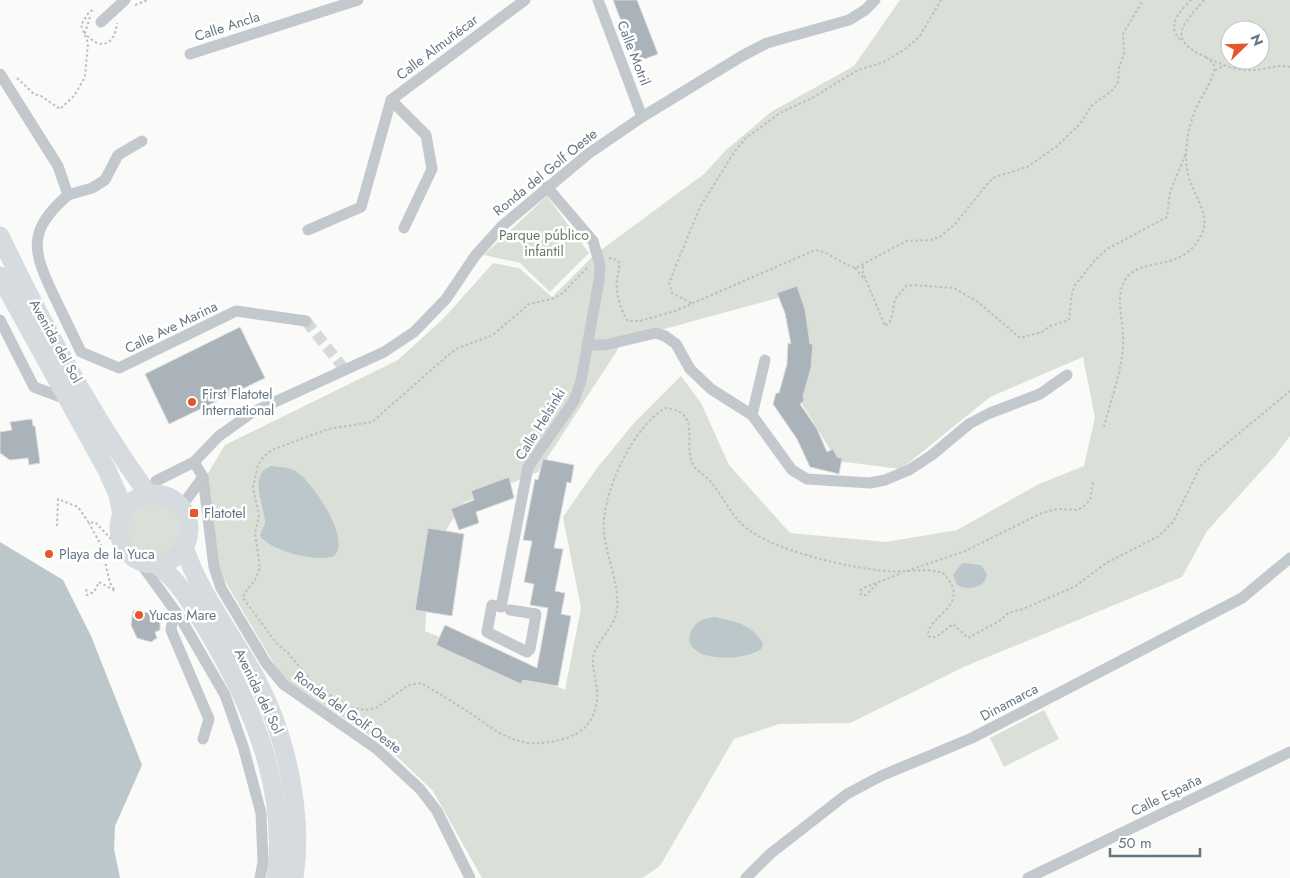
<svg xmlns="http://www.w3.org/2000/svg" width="1290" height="878" font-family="Jost,sans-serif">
  <rect width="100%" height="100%" fill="#fafaf8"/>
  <!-- green -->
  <g fill="#dadfd7" fill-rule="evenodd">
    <path d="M900,0H1290V436L1275,456L1207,531L1182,577L966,666L850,723L779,724L734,739L660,866L642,878H482L433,791L388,748L282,677L219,571L207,475L225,445L398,360L445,317L493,263L519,268L552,297L594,255L704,174L726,150L771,112L854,66ZM1230,30H1260V60H1230ZM796,293L799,399L837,461L901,469L990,397L1083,357L1095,417L1084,466L1039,484L957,530L886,542L790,533L729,465L701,403L681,376L634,423L597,468L563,517L581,608L565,690L425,631L430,556L463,503L538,472L624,340Z"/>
    <polygon points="547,196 589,253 550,292 520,263 484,255"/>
    <circle cx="155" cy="529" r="27"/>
    <polygon points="1044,710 1059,739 1004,767 990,738"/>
  </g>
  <!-- water -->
  <g fill="#bbc7cb">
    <path d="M271,466C279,467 290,467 297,472C313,483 352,540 334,556C317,563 271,551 260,536C261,530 265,527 265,521C264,506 248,474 271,466Z"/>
    <polygon points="0,542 63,580 91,636 142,765 115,826 114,849 120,878 0,878"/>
    <path d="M962,563L981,565L987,574C986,588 968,591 957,585L953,575Z"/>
    <path d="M715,617C735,622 752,623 763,644L761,649C746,660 693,664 689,639C692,623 700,619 715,617Z"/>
  </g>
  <!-- building -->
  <g fill="#aab3b9" stroke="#dcdcda">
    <polygon points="613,0 637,0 658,54 637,62"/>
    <polygon points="797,286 805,309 810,344 813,344 811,368 803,396 804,401 800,404 817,429 827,452 833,449 837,457 842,458 839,474 810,467 797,439 773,404 776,393 779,393 787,364 788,343 791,344 785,313 777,293"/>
    <polygon points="240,327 265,378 169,424 145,374"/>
    <polygon points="32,419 33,426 35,426 40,463 29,465 28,458 10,460 0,453 0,432 12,430 10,422"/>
    <polygon points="543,459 574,465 571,483 567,482 554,548 563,549 555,591 565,593 561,614 571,616 558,686 523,680 521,684 436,645 445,625 537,668 548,608 530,605 534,584 524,582 532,541 523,540 535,479 538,480"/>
    <polygon points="509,477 514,498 476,512 479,523 459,530 451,509 474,500 471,491"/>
    <polygon points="428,528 464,534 452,616 415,610"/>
    <polygon points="139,609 143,612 156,613 160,623 160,630 155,632 157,638 151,642 137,638 131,625 133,611"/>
  </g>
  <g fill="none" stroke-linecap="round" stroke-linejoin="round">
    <!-- street-tunnel -->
    <polyline stroke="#d5d9db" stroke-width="11" stroke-dasharray="11 5.5" stroke-linecap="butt" points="306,321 346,371"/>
    <!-- path -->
    <g stroke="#bbbfc2" stroke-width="2" stroke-dasharray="2.5 2.5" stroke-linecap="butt">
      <path d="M1204,0C1183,25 1165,39 1206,57"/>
      <polyline points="135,5 148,0"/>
      <path d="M90,17L85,33C99,51 115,46 117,23"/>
      <path d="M1180,40C1166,25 1180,11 1191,0"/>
      <path d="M1210,59C1222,65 1238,71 1251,70C1265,70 1276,64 1290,67"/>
      <polyline points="1215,70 1224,66"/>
      <polyline points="17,78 34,94 41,96 60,109 74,96 85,77 88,43 81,25 89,12 93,10 94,12"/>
      <path d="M609,258L618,260C621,267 618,271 617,279C615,291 621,312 628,321H640L675,311L815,250C830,252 841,264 856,268L906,241L930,240L940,237L955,224L989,182L995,177L1027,167L1056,147L1081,123L1091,106L1114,89L1118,82L1119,68L1124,54L1123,34L1143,0"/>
      <polyline points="863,266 863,273 885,326 891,320 895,299 906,286 913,285 954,288 978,302 1020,338 1042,332 1050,326 1069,320 1072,293 1075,285 1096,259 1107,249 1167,217 1170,192 1186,153"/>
      <path d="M587,268L563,293L552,299L529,304L493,335L458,348L446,357L372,422L328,429L272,450L264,456L258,465L253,487L259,516L255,533L260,568L255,580L244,594L243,598L277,644L288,653L312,682L338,701L353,708L366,710L376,708L409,685L421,683C440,694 458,705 476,717C507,739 524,750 563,739C581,734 592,724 596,706C600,689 593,677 593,661C593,642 615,629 617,610C620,585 606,557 604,532C600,496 634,424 666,408C704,412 681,447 694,466C698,472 706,476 711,482C723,496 730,514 745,527C773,551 850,568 886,571C905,573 925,567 943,573C974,605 928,615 928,635L930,637H936L953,624L968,638L1001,620L1008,613L1023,609L1076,586L1106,563L1159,536L1173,522L1201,465L1290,391"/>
      <polyline points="855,268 865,280"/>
      <polyline points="691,303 672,293 669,283 700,207 735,151 746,138 780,113 812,98 858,70 882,63 905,49 919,37 941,0"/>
      <path d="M1104,427C1111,398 1125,364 1123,334C1122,314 1114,294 1128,276C1144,257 1186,273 1203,231C1209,216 1195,195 1190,181C1186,168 1185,157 1187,143C1188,132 1191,121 1195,111C1199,99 1219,73 1213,63L1206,57"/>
      <polyline points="57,526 58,499 78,507 89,523 95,522 112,540 119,536"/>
      <polyline points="907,571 965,551 1042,513 1057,509 1077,510 1083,507 1090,500 1093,482"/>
      <polyline points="877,584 866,595 861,595 860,591 863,588 902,573"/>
      <polyline points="86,589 87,595 94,592 99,582 115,591 110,583 101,545 89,523"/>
    </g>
    <!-- street -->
    <g stroke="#c3c8cc" stroke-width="11">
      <polyline points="598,0 642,117"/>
      <polyline points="101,22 125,0"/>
      <polyline points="190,54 358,0"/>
      <path d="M0,74L58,166L68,195C27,231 32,250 54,296C63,315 72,333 81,352L119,368L236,311L306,321"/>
      <polyline points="391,100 426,135 432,169 404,228"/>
      <polyline points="68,195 92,188 105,180 118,155 142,141"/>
      <polyline points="308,230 361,207 391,100 525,0"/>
      <polyline points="0,320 34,387 66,399"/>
      <polyline points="587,345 605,345 656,333 665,336 676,344 690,369 711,389 752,415 792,470 807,479 870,483 885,480 909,470 932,455 969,424 990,413 1040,394 1067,375"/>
      <polyline points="752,415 765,360"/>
      <polyline points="194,462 203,477 214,567 221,588 266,663 283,684 377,749 420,789 437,811 470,878"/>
      <polyline points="152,494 156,481 194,462 219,436 253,412 384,352 414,332 446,299 475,256 502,226 588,154 642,117 742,56 767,43 849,20 865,10 875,0"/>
      <polyline points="181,507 203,477"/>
      <polyline points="139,561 181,619 225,695 243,746 261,813 263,862 260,878"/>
      <polyline points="174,610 171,630 209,719 203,739"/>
      <polyline points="510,610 536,614 530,649 527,652 487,632 492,605 501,607 528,467 574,401 581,381 599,280 600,265 593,241 547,187"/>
      <polyline points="746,878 770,854 847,794 881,776 972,738 1242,598 1290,558"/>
      <polyline points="1028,878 1290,752"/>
    </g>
    <!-- primary -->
    <g stroke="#d6dbdf" stroke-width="19">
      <path d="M0,236C41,322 93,418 148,494"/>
      <polyline points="0,276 107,470 118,495 122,514"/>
      <circle cx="154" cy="529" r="35"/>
      <path d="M184,547C199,592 228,629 251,670C285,729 304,810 294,878"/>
      <path d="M156,564C180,581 194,608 209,633C253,707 288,789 276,878"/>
    </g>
  </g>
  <!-- markers -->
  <g fill="#e4572e" stroke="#fff" stroke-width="2">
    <circle cx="192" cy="402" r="5"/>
    <rect x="189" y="508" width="10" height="10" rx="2.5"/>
    <circle cx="49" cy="554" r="5"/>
    <circle cx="139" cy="615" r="5"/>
  </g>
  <g text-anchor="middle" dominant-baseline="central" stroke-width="5" stroke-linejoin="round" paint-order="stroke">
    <!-- street labels -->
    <g font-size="14" fill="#657683" stroke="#fff">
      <text transform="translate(227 26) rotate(-18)">Calle Ancla</text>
      <text transform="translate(437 47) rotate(-37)">Calle Almuñécar</text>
      <text transform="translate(634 53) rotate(69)">Calle Motril</text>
      <text transform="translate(545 172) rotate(-39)">Ronda del Golf Oeste</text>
      <text transform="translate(171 327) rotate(-26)">Calle Ave Marina</text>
      <text transform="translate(56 341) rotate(61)">Avenida del Sol</text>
      <text transform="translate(540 424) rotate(-58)">Calle Helsinki</text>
      <text transform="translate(259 691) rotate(64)">Avenida del Sol</text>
      <text transform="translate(1009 702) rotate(-28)">Dinamarca</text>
      <text transform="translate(348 712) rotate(36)">Ronda del Golf Oeste</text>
      <text transform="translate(1166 795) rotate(-26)">Calle España</text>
    </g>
    <!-- park labels -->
    <g font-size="14" fill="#687a64" stroke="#fff">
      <text x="544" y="235">Parque público<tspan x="544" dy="16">infantil</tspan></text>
    </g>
    <!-- poi labels -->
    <g font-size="14" fill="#657683" stroke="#fff" text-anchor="start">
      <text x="202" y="394">First Flatotel<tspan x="202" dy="16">International</tspan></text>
      <text x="204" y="513">Flatotel</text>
      <text x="59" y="554">Playa de la Yuca</text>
      <text x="149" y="615">Yucas Mare</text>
    </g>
  </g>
  <!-- north arrow -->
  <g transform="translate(1245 45) rotate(67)"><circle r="24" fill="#ffffff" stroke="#c1c8cd"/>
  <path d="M0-4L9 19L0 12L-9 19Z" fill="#e4572e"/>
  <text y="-8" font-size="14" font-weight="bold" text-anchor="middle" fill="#657683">N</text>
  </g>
  <!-- scale -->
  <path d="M1110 848v8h90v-8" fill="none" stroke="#657683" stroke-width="2.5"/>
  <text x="1118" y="848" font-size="15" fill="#657683" stroke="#ffffff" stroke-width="4" paint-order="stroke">50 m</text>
</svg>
